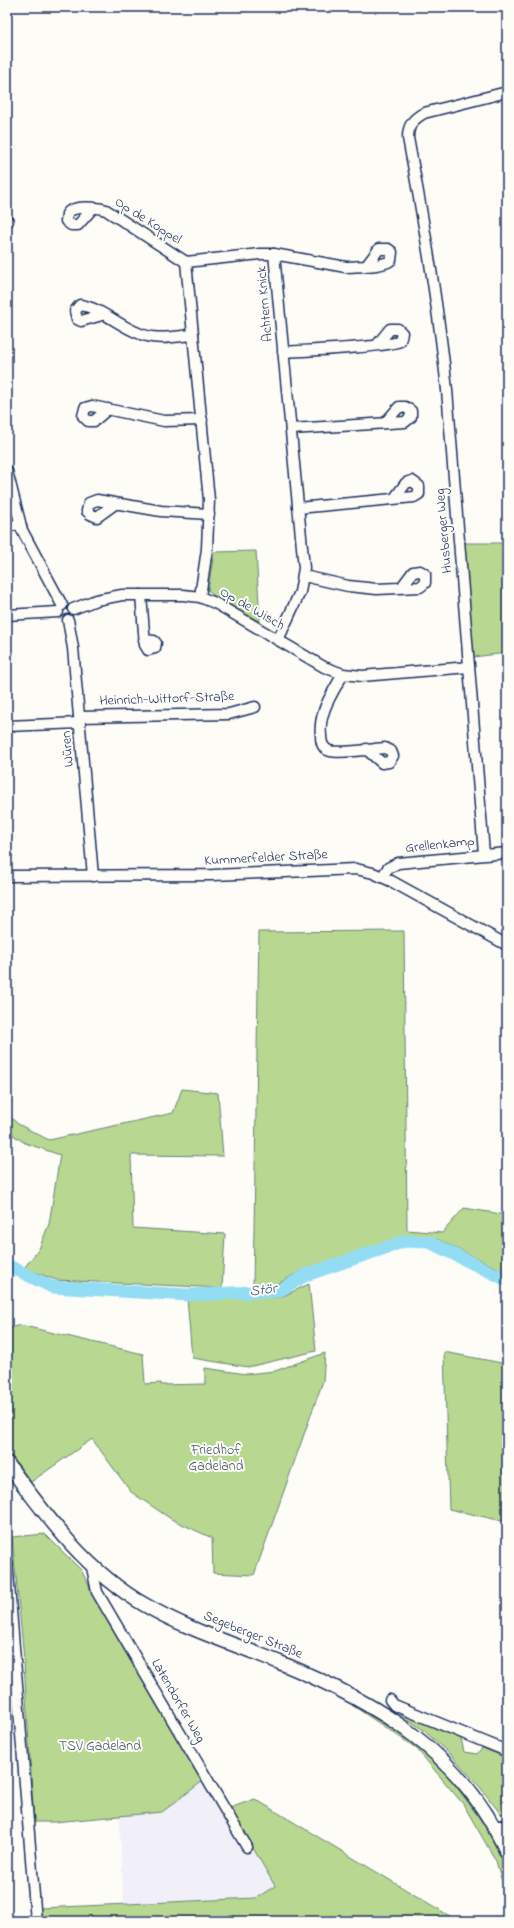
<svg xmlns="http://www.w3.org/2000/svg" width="514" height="1928" font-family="'Indie Flower',sans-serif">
  <rect width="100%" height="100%" fill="#fdfcf7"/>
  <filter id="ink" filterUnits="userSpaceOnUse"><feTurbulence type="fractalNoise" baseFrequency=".025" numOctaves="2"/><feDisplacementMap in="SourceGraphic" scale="8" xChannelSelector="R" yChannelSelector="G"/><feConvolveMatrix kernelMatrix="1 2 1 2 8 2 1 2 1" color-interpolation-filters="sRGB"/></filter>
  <g filter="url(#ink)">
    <!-- built -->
    <polygon fill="#f1eff8" points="212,1776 275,1886 255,1898 124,1904 119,1815 162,1812"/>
    <!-- green -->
    <g fill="#b8d790" stroke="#6a8377">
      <polygon points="464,543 507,543 507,653 473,657"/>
      <polygon points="256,551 260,622 214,596 208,590 214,552"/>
      <polygon points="404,931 407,1230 442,1233 464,1208 507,1215 507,1273 437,1239 407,1238 301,1271 272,1287 253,1288 259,932"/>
      <polygon points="182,1089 218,1093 223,1156 131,1155 133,1228 225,1234 222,1288 56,1280 24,1268 39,1249 49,1224 60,1155 25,1143 7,1131 7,1114 18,1124 49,1140 173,1113"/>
      <polygon points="309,1284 316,1351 248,1367 192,1358 187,1298 281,1297"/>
      <polygon points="20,1325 143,1354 145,1384 161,1383 161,1385 205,1384 205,1368 246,1374 275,1371 325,1353 323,1381 254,1575 213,1573 212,1538 171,1519 131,1492 92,1439 31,1482 7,1450 7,1329"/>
      <polygon points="444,1352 507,1364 507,1522 449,1509"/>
      <polygon points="45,1534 81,1570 94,1595 203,1781 162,1812 54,1822 34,1822 23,1648 12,1537"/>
      <polygon points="352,1705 414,1741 445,1771 483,1823 503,1860 507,1869 507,1899 496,1861 463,1804 416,1748"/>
      <polygon points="391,1708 461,1738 464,1752 477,1754 482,1748 507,1758 507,1817 500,1813 479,1786 451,1755 422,1729"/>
      <polygon points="255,1799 458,1921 41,1921 40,1908 256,1898 275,1886 230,1808"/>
    </g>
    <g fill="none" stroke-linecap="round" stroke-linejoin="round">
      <!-- river -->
      <polyline stroke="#93ddf4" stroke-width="13" points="7,1265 52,1287 188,1295 279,1291 306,1275 405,1241 429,1242 507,1280"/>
      <defs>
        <g id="minor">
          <path d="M93,208L78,225H71L66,221L67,214C72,205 97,207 106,210L186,262L260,254H274L304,568L300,592L278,640"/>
          <polyline points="7,221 8,221"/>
          <path d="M274,254L346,267C356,266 384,267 391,260L392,252L388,249H379L367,265"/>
          <polyline points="186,262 209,500 207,549 200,597"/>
          <path d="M102,315L81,321L77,319L75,311L80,305C103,308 124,331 147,336C161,340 178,336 193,335"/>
          <path d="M283,352C301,351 391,347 400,341L402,333L398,329H390L377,345"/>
          <polyline points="108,409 94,421 88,421 83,416 85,408 92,406 164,421 202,420"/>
          <polyline points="291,429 405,422 411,417 411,411 405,407 399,407 385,423"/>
          <polyline points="7,471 22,530 62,605"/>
          <polyline points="115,504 97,517 90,514 87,511 89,503 97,500 161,511 209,514"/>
          <polyline points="298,508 414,497 419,494 419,486 412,481 406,483 394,499"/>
          <polyline points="7,527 19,524"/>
          <polyline points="304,576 348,586 377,589 420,587 425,583 425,574 420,571 413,572 401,588"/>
          <polyline points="141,595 145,645 148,650 155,648 156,643 154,641 144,640"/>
          <polyline points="73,609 96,600 122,595 183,595 200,597 215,603 324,667 343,674 362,676 469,667"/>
          <polyline points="7,615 58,612"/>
          <polyline points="68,620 73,648 93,876"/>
          <path d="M343,674C332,694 318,713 321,736C321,743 323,749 330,751C342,754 372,749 385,748L391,751L393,756L389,762L382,763L366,749"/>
          <polyline points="79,717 229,714 255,707"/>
          <polyline points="7,726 80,723"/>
          <path d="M484,854L447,390C438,305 424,222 408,138C408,125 413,119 424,113L507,92"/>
          <polyline points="7,876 213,875 356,869 373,873 391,881 507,945"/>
          <polyline points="382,877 388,868 398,863 507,853"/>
          <polyline points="7,1560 36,1921"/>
          <polyline points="92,1567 97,1592 247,1847"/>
          <polyline points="390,1700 394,1705 507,1751"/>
          <polyline points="495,1827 507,1824"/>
        </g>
        <path id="major" d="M7,1463C47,1517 86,1571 145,1605C188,1630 235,1644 281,1663C378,1703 463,1753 507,1853"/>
      </defs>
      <!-- minor casing -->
      <use href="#minor" stroke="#1b2f5e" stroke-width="13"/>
      <!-- major casing -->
      <use href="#major" stroke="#1b2f5e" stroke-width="16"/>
      <!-- minor -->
      <use href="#minor" stroke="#fdfcf7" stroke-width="10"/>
      <!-- major -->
      <use href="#major" stroke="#fdfcf7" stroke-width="13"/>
    </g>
  </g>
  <g text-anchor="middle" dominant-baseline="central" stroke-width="4" stroke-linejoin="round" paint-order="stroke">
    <!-- street labels -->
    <g font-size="14" fill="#1b2f5e" stroke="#fdfcf7">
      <text transform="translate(148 221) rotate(32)">Op de Koppel</text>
      <text transform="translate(265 304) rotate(-95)">Achtern Knick</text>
      <text transform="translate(444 531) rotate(-95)">Husberger Weg</text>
      <text transform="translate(252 609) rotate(30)">Op de Wisch</text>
      <text transform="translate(167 699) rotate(-2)">Heinrich-Wittorf-Straße</text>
      <text transform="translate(68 749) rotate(-95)">Würen</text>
      <text transform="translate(440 845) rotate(-6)">Grellenkamp</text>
      <text transform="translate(266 858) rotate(-3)">Kummerfelder Straße</text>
      <text transform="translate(253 1635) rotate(22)">Segeberger Straße</text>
      <text transform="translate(178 1701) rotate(60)">Latendorfer Weg</text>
    </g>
    <!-- park labels -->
    <g font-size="14" fill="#42596a" stroke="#fdfcf7">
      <text x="216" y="1450">Friedhof<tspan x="216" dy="16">Gadeland</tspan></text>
      <text x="100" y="1746">TSV Gadeland</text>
    </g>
    <!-- water labels -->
    <g font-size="15" font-style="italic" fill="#395a84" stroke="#fdfcf7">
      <text transform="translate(263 1290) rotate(-6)">Stör</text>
    </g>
  </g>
  <!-- margin -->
  <rect width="514" height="1928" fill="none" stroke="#fdfcf7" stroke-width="24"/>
  <rect x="12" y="12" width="490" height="1904" fill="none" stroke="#1b2f5e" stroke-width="1.5" filter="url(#ink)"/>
</svg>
